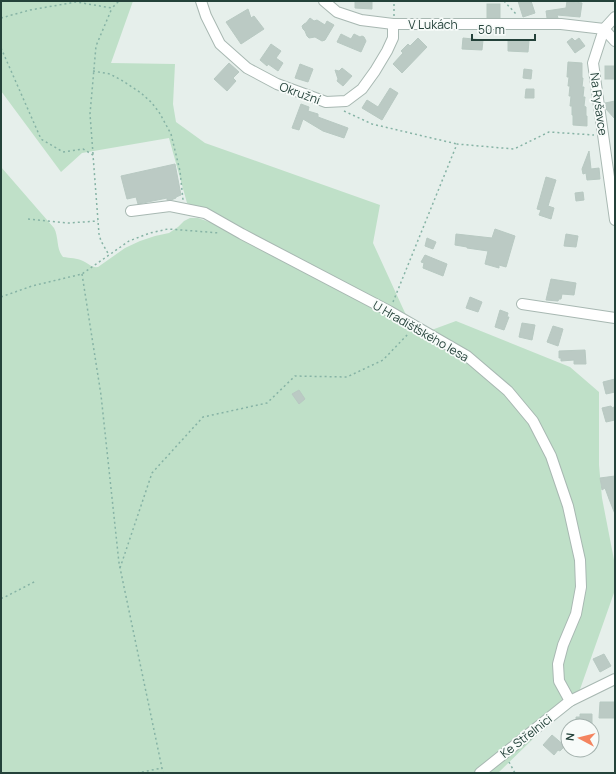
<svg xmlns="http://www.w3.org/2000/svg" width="616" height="774" font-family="Manrope,sans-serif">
  <rect width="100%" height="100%" fill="#e6efeb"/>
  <!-- green -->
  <g fill="#bfe0c8">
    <polygon points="1,1 133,1 111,63 175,64 173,104 176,122 205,143 380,205 373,243 406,315 187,203 169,138 82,153 61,172 1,91"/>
    <path d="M1,167L54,228C59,237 56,249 63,257C70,258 77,258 83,261C89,264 92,268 98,267L125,248L140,241L155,236L169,233L178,227L184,221L190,218H198L218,225L364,302L418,335L456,321L570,367L599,392V465L602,498L615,565V590L578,695L498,773H1Z"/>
  </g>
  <!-- building -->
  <g fill="#bbcac4" stroke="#b8c9c2">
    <polygon points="355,1 372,1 372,9 355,8"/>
    <polygon points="518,1 531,1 535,13 523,17"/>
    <polygon points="567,1 582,3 580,17 557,15 558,18 547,18 546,11 566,8"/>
    <rect x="487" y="4" width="13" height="14"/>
    <polygon points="248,9 251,18 254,16 264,29 241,44 226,22"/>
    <polygon points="310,18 314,21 317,20 325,25 327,21 334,25 325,40 322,41 315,37 309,38 307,36 305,31 303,29 302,26 304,24 306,23"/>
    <polygon points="341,34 351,39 354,34 360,37 362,36 364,37 366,41 361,52 337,42"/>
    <polygon points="418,38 427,47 402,73 393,64 403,53 401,51 408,44 410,46"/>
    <polygon points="463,38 483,40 482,50 462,49"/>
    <polygon points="572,38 575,41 579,38 585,46 575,53 567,42"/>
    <polygon points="508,40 529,41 528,52 508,51"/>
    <polygon points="271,44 281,51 276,58 283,63 278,71 268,64 267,66 260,60"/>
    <polygon points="568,62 582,63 582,78 583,78 582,87 584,87 583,97 585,97 584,106 586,107 586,116 587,116 587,126 573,125 573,115 572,115 572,106 570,106 571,96 569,96 570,86 568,86 569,77 567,77"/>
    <polygon points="229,63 239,72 233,78 236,81 227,91 214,79"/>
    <polygon points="300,64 313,69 308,82 295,78"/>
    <rect x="605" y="66" width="10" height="13"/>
    <polygon points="342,68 352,76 343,86 337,81 338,79 335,70 339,71"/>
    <polygon points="524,69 532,70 531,79 523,78"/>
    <polygon points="390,88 398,93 382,120 362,108 367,100 378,107"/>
    <polygon points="526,89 534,89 534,98 525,98"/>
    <polygon points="615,101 615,119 606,109 605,103"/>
    <polygon points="301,104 309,107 308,111 318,114 318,117 348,128 344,138 323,131 303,119 299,130 292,128"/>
    <polygon points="589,151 591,169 599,168 600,179 587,180 586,173 583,174 582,169"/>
    <polygon points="175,164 181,195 176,197 176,198 171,200 167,200 167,198 138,204 136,197 127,199 121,176"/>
    <polygon points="546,177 556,180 548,206 554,208 551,219 539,215 541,210 537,209"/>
    <polygon points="583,192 584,200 576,201 575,193"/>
    <polygon points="495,229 515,236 506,267 499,265 499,268 485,264 488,251 467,248 467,247 455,245 456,234 492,238"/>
    <polygon points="566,234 578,236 576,247 564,246"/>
    <polygon points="427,238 436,242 433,249 425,246"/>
    <polygon points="425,255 447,264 443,276 423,268 424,263 421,262"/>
    <polygon points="551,279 576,283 574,295 562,294 561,299 559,299 558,301 546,300"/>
    <polygon points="470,297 482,302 478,312 466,308"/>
    <polygon points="500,310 508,313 507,317 509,317 504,330 495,327"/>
    <polygon points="522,323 535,325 532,340 519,337"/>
    <polygon points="553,326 563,329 558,346 547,342"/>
    <polygon points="585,350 586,364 574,364 574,360 561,361 561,358 559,358 559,351"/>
    <polygon points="615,379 615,392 606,394 603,382"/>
    <polygon points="299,390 305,399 299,404 292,394"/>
    <polygon points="611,406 612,408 614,407 615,412 615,420 606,422 602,408"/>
    <polygon points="615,476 615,514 609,499 605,488 602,490 600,478"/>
    <polygon points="604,654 611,666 600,672 593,659"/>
    <polygon points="600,702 614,702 614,718 599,718"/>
    <polygon points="580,714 592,714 592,726 576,726 576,717 580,717"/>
    <polygon points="552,735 565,746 560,751 558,750 554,755 543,745"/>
  </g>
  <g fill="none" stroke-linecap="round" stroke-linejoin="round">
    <defs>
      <g id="minor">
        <polyline points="201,1 206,16 220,44 247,68 277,84 326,102 346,101 362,89 375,71 387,51 393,38 393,24"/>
        <polyline points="324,1 337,12 361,20 393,24 561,24 604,29 615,41"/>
        <polyline points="615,17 604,29 593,63 615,220"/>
        <polyline points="131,211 170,206 205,213 242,234 389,311 467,356 508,391 533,421 551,456 568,506 580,560 581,587 576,614 563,645 558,664 559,681 570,701"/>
        <polyline points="522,304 615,318"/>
        <polyline points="480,773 570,701 615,679"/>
      </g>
    </defs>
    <!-- minor casing -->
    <use href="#minor" stroke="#a8b8b2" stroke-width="12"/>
    <!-- path -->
    <g stroke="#86b3a5" stroke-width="1.5" stroke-dasharray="2 3" stroke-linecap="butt">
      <polyline points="504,1 516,14"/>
      <polyline points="394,16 394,1"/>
      <polyline points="1,18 30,10 76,2 112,8 119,1"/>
      <polyline points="1,48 41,139 63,152 83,149 93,155 99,234 101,241 109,255"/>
      <polyline points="93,71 110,74 123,81 141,93 151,102 159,112 171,134 180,171 183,200"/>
      <polyline points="344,111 372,124 457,144"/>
      <polyline points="93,154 90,114 96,46 112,8"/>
      <polyline points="28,219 68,223 98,221"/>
      <polyline points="82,274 101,395 119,563 163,773"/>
      <polyline points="1,297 32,286 82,274 129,241 150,233 168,229 220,233"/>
      <polyline points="393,302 457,144 514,149 549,132 594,135"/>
      <polyline points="120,568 152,473 203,417 267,403 295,376 347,377 383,360 409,333"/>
      <polyline points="1,598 3,598 36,581"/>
      <polyline points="509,762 515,773"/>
      <polyline points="137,773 162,768"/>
    </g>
    <!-- minor -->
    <use href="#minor" stroke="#fff" stroke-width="10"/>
  </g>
  <g text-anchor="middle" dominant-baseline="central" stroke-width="3.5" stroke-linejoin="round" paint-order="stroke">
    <!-- street labels -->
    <g font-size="12" fill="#24423a" stroke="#f7fbf9">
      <text x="433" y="24">V Lukách</text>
      <text transform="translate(300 93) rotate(20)">Okružní</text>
      <text transform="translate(599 104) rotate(82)">Na Ryšavce</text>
      <text transform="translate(421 331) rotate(30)">U Hradišťského lesa</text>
      <text transform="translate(526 736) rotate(-38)">Ke Střelnici</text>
    </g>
  </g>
  <!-- border -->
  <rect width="616" height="774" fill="none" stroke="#24423a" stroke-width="4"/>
  <!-- north arrow -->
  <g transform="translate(580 738) rotate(277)"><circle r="19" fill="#f7fbf9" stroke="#a3b1ad"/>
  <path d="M0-3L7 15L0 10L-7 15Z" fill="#f4845f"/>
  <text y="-6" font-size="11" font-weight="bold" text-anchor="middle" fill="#24423a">N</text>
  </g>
  <!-- scale -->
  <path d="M472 34v6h63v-6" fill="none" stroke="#24423a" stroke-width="2"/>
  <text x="478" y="34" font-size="12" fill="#24423a" stroke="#f7fbf9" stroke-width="3" paint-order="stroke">50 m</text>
</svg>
